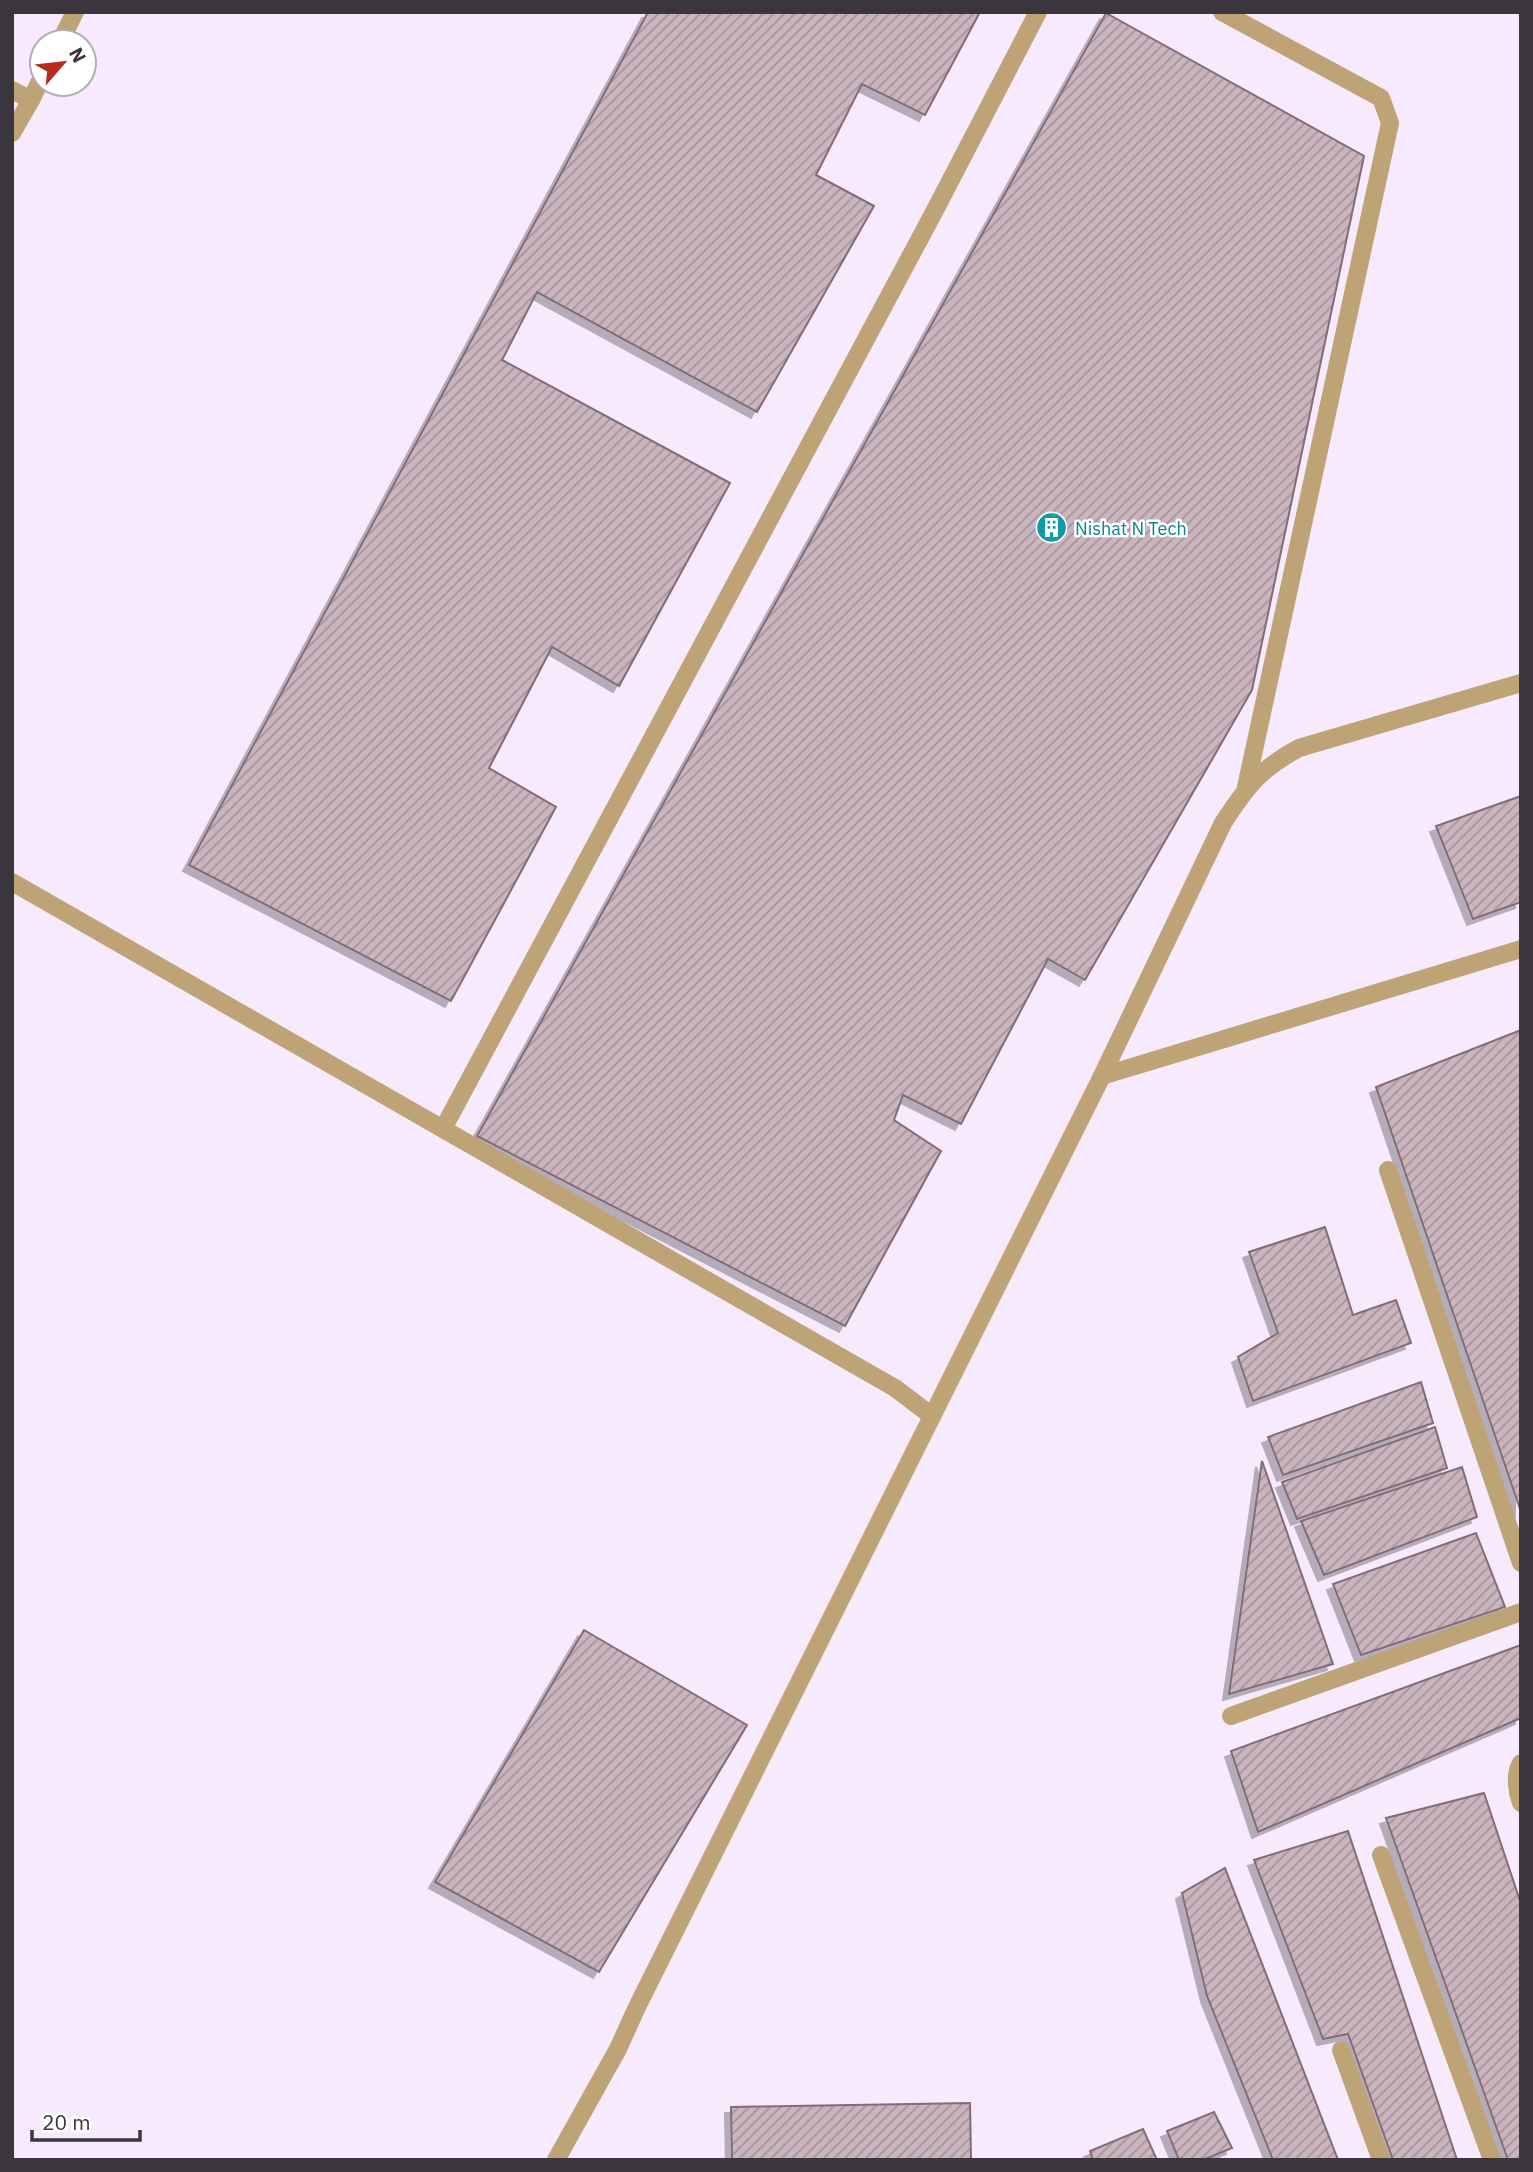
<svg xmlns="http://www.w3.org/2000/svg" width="1533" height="2172" font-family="'IBM Plex Sans',sans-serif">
  <defs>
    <pattern id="building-hatch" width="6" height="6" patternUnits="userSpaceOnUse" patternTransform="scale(1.75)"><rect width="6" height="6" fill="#cab4bd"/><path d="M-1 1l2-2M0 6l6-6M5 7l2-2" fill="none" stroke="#a5939b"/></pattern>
    <filter id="shadow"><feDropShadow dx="-6" dy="6" stdDeviation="0" flood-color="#0004"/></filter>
  </defs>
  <rect width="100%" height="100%" fill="#f7eafd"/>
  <!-- building -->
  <g fill="url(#building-hatch)" stroke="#806d75" stroke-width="2" filter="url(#shadow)">
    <polygon points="648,12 980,12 925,115 862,84 816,175 874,206 757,412 537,292 502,360 730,483 619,686 552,647 489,768 556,807 451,1001 189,865"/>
    <polygon points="1106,13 1364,156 1252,690 1085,980 1048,959 961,1124 903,1095 894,1120 941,1151 845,1326 477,1136"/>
    <polygon points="1521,796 1521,902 1473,919 1436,826"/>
    <polygon points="1521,1030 1521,1512 1376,1087"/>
    <polygon points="1325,1227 1353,1315 1396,1300 1411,1343 1253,1401 1238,1357 1278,1333 1249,1252"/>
    <polygon points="1421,1382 1433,1423 1283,1475 1268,1437"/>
    <polygon points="1435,1427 1447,1468 1297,1519 1282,1482"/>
    <polygon points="1262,1461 1333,1664 1229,1694"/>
    <polygon points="1462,1467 1477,1517 1324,1575 1301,1521"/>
    <polygon points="1476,1533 1505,1607 1361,1655 1333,1584"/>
    <polygon points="584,1630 747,1725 599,1972 435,1882"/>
    <polygon points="1521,1645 1521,1718 1258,1832 1231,1751"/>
    <polygon points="1484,1793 1521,1904 1521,2160 1508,2160 1386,1818"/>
    <polygon points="1348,1831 1457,2160 1393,2160 1348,2034 1323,2039 1254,1860"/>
    <polygon points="1225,1868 1338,2160 1273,2160 1207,1996 1182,1893"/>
    <polygon points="970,2103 971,2160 732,2160 731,2107"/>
    <polygon points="1214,2112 1232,2148 1203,2160 1179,2160 1167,2131"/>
    <polygon points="1143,2129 1157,2160 1093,2160 1090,2151"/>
  </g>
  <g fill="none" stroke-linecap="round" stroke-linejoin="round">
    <!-- lane -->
    <g stroke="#bda375" stroke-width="18">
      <polyline points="1222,12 1381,98 1390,123 1246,787"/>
      <polyline points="60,42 75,12"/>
      <polyline points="12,90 31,100 42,77"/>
      <polyline points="12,133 31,100"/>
      <polyline points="12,882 895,1388 932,1416"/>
      <polyline points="1102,1076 1521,949"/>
      <polyline points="443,1129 933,214 1038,12"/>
      <polyline points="1388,1170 1521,1563"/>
      <polyline points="1231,1716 1521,1612"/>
      <path d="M1521,1763C1514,1774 1517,1792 1521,1803"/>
      <polyline points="1381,1855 1492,2160"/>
      <polyline points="1341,2050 1381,2160"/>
      <path d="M556,2160L618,2049L637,2007L1102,1076L1223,823C1247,786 1260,769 1299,748L1521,683"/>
    </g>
  </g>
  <!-- icons -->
  <defs>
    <symbol id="building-disc" viewBox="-11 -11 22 22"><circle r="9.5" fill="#0f9aa8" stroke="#fff"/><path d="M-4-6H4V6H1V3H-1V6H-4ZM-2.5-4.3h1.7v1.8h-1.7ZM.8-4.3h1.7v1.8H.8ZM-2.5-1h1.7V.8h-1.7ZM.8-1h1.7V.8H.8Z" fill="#fff"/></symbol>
  </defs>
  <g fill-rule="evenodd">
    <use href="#building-disc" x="1034" y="510" width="35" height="35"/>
  </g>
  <g text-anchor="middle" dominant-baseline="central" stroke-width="5" stroke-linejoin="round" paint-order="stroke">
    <!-- culture labels -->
    <g font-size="18" fill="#0d838f" stroke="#fff" text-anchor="start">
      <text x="1075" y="528">Nishat N Tech</text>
    </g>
  </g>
  <!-- border -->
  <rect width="1533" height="2172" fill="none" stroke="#3b363d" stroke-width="28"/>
  <!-- north arrow -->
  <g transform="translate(63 63) rotate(62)"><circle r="33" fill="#ffffff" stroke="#b1afb1" stroke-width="2"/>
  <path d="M0-5L12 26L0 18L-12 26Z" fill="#b82b1e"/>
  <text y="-10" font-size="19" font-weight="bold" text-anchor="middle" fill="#3b363d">N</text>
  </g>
  <!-- scale -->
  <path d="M32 2130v10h108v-10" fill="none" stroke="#3b363d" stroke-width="3.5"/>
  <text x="42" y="2130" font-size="21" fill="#3b363d" stroke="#ffffff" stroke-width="5" paint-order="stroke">20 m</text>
</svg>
